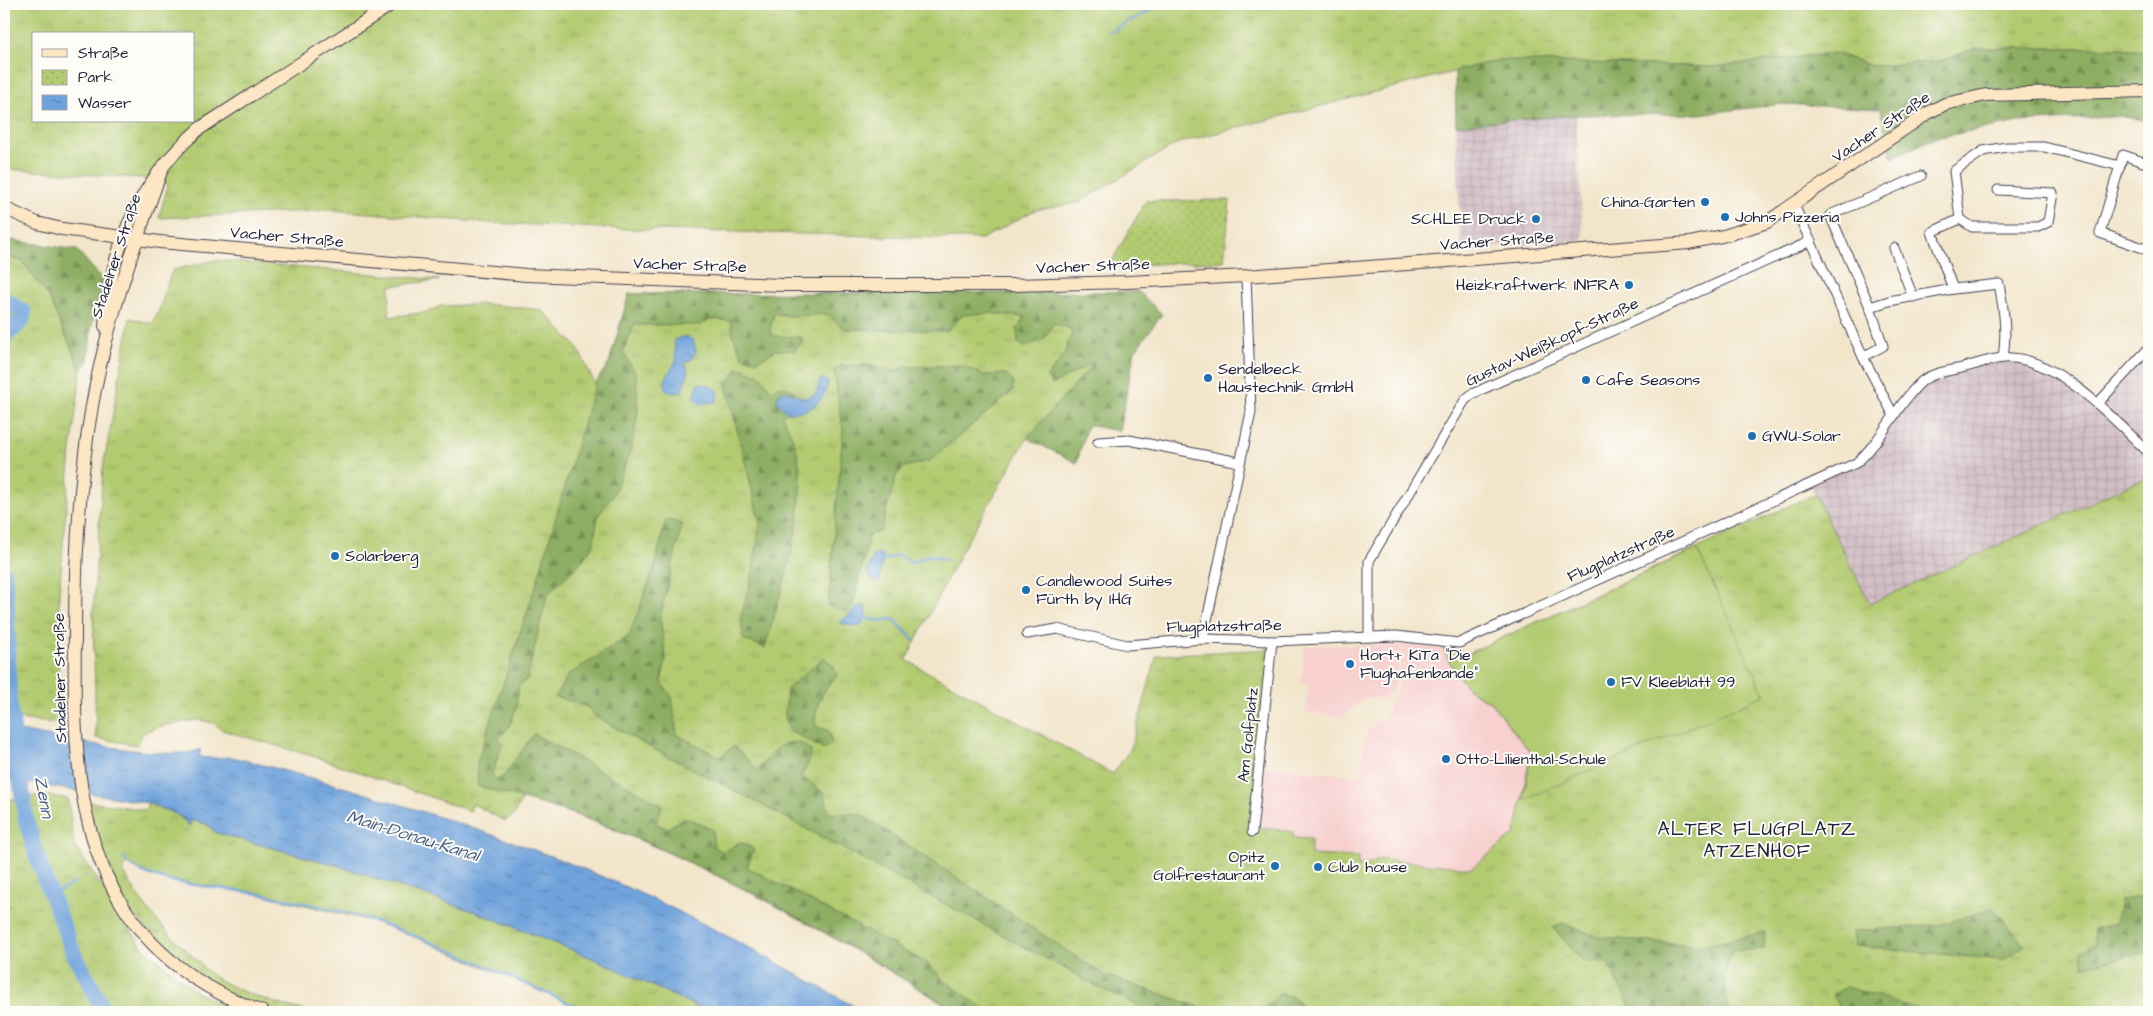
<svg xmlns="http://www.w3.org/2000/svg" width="2153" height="1016" font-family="'Architects Daughter',sans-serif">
  <defs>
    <pattern id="industrial-grid" width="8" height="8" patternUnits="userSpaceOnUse" patternTransform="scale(1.25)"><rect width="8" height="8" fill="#d2bec5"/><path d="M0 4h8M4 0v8" fill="none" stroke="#b4a3aa"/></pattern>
    <pattern id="grass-tufts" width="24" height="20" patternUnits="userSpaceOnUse" patternTransform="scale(1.25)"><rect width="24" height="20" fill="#b2ca70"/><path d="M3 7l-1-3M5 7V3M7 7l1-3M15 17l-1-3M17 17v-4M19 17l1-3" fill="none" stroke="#99ad62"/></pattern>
    <pattern id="forest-firs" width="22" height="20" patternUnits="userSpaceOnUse" patternTransform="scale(1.25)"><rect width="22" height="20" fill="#8dae62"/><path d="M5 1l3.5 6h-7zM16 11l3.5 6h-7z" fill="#738d52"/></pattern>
    <pattern id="park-dots" width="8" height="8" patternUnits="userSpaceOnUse" patternTransform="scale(1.25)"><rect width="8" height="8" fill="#b2ca70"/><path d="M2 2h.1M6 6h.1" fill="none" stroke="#99ad62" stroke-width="1.8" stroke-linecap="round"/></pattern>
    <pattern id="water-ripples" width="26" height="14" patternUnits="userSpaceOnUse" patternTransform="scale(1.25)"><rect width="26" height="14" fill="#6fa3db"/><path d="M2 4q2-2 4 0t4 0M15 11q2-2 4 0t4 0" fill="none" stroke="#5b84b3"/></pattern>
  </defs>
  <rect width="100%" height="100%" fill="#fdfcf7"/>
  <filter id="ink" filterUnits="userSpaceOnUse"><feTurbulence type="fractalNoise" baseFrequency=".02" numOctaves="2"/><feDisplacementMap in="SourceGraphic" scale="10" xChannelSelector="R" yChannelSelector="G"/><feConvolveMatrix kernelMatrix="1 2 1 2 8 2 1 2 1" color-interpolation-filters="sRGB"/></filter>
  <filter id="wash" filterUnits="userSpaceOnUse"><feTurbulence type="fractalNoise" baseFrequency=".0096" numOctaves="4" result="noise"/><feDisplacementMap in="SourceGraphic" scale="20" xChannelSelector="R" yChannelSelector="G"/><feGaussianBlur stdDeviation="1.12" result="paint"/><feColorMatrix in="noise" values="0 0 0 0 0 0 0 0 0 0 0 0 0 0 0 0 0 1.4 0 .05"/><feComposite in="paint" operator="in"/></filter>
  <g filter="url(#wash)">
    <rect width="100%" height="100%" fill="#f2e5ca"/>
    <!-- built -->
    <g fill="#f7d0cf">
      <polygon points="1403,643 1443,648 1452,669 1488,699 1531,753 1515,835 1472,869 1380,859 1365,867 1358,866 1358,857 1311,855 1293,838 1293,832 1253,826 1260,765 1355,776 1361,771 1366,734 1374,724 1384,718 1397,690"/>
      <polygon points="1401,645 1394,690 1384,698 1364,698 1343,717 1305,712 1309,685 1301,682 1305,646"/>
    </g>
    <!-- industrial -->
    <g fill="url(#industrial-grid)">
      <polygon points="1576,115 1583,241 1461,248 1456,125"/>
      <polygon points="2149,349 2149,476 1870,604 1810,484 1856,463 1920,383 2003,358 2050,370 2098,403"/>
    </g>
    <!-- grass -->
    <g fill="url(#grass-tufts)" stroke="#6a7656" fill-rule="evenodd">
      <path d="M4,4H2149V52L2122,48H1977L1941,61L1872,66L1835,53L1712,67L1499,60L1178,143L1078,203L1035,210L982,239L625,229L491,223L333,210L159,218L168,184L142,178L4,169ZM34,34H194V121H34Z"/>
      <polygon points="4,256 22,261 48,296 81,370 71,451 59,593 58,724 4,717 4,337 16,327 12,302 4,299"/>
      <path d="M216,260L440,280L390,286L389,317L427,312L441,306L484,304L542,310L577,347L595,384L609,363L629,294L1139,292L1097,360L1027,438L960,554L906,660L1113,774L1131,748L1157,655L1271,649L1253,826L1293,832V838L1311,839V855L1358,857V866H1365L1380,859L1471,868L1515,834L1531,753L1489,700C1467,696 1451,666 1443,648L1469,653L1815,494L1870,604L2149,476V1012H957C816,925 681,847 523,797L513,816L505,821L473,804L470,811L319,758L222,730L214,723L197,720L179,723L157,727L143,733L137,745L96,738L93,613L103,468L130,318L152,324C163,307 164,288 173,270Z"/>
      <polygon points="43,795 68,799 74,845 143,948 198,993 239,1012 4,1012 4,800"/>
      <path d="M84,801L145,810L148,803L176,814L190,826V820L206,824L217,833L336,865L476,912L602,962L708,1012H589L422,940L375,922L255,893L162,879L142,873L128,864L122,867C137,902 165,931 193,956C200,963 207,972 215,977C244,995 279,1005 312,1012H263L202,984L121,903Z"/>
    </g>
    <!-- forest -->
    <g fill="url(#forest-firs)" stroke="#58684e">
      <polygon points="1976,48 2122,48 2149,52 2149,122 2126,116 2019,122 1934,138 1892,158 1880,109 1783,104 1700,114 1576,115 1456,125 1455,71 1499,60 1712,67 1835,53 1872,66 1940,61"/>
      <polygon points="4,239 77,250 103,280 91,330 88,362 81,370 48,296 22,261 4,256"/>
      <path d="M1139,292L1162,314L1135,351L1119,431L1087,425L1077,463L1027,438L1095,362L1052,385L1047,377L1064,355L1073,330L1054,323L1044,339L1026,347L1018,343L1017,329L1025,317L990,313L962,315L947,331L844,329L828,314L790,316L774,313L770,330L773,336L802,337V342L794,351L776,350L757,361L743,357L733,336L731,321L711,319L701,325H634L623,352L636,374L638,413L631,449L614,493L598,516L593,545L582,561L547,595L527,679L519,686C516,706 516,723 499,738L502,744L492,775L497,780L504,776L534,734L662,805L656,824L668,828L685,817L713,830V847L724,852L740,842L754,849L747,867L927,963L945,981L988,1012L1001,1007L1013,1012H957L868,957L766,899L640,839L581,816L478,786L477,763L537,582L595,384L609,363L629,294Z"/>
      <polygon points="4,299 24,312 22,321 4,337"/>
      <polygon points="840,365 872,366 894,372 904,367 961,365 983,375 1006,374 1013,382 1013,391 929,461 904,467 896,476 881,531 869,535 854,602 847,612 828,606 843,430 834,371"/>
      <path d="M739,368L760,375L771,390L779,386L789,388L796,392L777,401L786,412L782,416C786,425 792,435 795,444C813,506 781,588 765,648L743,639L741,617L753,572L760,523L726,384Z"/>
      <path d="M666,519L682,524L660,617L666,659L661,682L672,697L677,735L720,757L734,746L758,770C772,753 788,729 811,751L808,764L801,776L824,793L829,813L860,814L1104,975L1209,1010L1252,1012H1153L1108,992L745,796L640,742L595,716C589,703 568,701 555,697L568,675L629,636L655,565Z"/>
      <path d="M824,657L833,665L837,676C823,689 813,708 816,727L828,730L832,742L824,750L789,730L785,715L787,689Z"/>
      <polygon points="2149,896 2149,952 2084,966 2081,952 2095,944 2093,929 2116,923 2120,900"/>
      <polygon points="1993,908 2025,945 2003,960 1855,946 1853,931 1939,925"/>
      <polygon points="1562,923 1598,937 1702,946 1765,932 1764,949 1732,951 1724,975 1729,1012 1633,1012 1607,962 1583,961 1553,928"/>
      <polygon points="1846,987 1929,1012 1842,1012 1832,995"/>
      <polygon points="1280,994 1294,997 1307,1012 1259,1012"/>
    </g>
    <!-- park -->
    <polygon fill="url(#park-dots)" stroke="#6a7656" points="1230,200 1224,261 1109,266 1146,201"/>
    <!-- pitch -->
    <path fill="#b2ca70" stroke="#6a7656" d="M1697,549L1764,695L1523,800L1531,753L1489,700C1467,696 1451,666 1443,648L1469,653Z"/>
    <!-- water -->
    <g fill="url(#water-ripples)" stroke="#48628b">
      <polygon points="686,336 693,340 696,351 691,360 685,362 689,373 684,383 683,391 674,393 666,390 665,380 676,361 674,340"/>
      <path d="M821,378L828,382C824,404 808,414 786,412L777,401L779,394L784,391L805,398L816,394Z"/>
      <polygon points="698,384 708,384 719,392 716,402 702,404 694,399"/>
      <polygon points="877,553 883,556 879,582 871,579 867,572 873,557"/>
      <polygon points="858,606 865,606 866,618 859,627 840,623"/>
      <path d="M4,728C40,734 175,764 201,749L199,756C214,761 223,755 236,758C287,771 339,785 389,801C475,828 562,857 644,895C720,930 792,971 864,1012H708L602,962L476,912L336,865L217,833L207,824L191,820L190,827L186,821L176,814L148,803L4,779Z"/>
    </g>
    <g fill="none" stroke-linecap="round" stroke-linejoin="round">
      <!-- stream -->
      <g stroke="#6fa3db" stroke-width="2.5">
        <polyline points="1108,32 1156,8 1160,4"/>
        <polyline points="882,561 899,555 911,563 930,555 946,560"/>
        <polyline points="866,618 878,621 893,619 914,640"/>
        <path d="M122,857C146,886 217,886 254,893C294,900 337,909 376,922C449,946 518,982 589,1012"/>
        <polyline points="86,876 87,876"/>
        <polyline points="51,896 74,883"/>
      </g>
      <!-- river -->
      <g stroke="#6fa3db" stroke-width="16">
        <polyline points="4,299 24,312 22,321 4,337"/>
        <polyline points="4,574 7,607 9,701 26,819 37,858 73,952 105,1012"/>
      </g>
    </g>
  </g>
  <g filter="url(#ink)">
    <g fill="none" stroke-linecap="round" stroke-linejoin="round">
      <defs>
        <g id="street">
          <polyline points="2149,164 2123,155 2100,233 2149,250"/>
          <polyline points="1794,205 1863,357 1894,416"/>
          <polyline points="1960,219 1972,227 2038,227 2048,222 2053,193 1998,190"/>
          <polyline points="1894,248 1913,297"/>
          <polyline points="1870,307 1889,301 1953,289"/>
          <polyline points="1863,357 1883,346 1870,307 1830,215 1921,176"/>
          <path d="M2003,358C2007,332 2004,310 1999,284L1953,289L1932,232L1960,219L1954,171L1983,151L2007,147H2044L2120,166"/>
          <polyline points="2098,403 2149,348"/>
          <polyline points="1098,442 1129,440 1239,462"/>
          <path d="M1027,634L1057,629L1127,645L1203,639L1272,641L1396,636L1459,643L1856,463C1882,441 1895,407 1920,383C1931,372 1951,371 1966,367C1977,364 1990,359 2003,358C2055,354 2115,420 2149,453"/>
          <polyline points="1369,637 1369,561 1465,400 1472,394 1811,241"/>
          <polyline points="1203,639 1251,412 1246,276"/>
          <polyline points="1252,832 1272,641"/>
        </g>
        <g id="secondary">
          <path d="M162,169C140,229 118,291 103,353C81,443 75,540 75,633C74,723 72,823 121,903C154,957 205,991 263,1012"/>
          <polyline points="4,208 37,223 62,229 160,242 526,275 783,285 1013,285 1128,282 1246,276 1689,243 1727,235 1767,222 1928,113 1945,104 1986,95 2149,91"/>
          <path d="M105,326C110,247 139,181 199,129L392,4"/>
        </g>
      </defs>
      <!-- street casing -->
      <use href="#street" stroke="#413f50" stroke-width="11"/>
      <!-- secondary casing -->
      <use href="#secondary" stroke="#413f50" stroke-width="14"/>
      <!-- street -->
      <use href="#street" stroke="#fff" stroke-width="9"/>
      <!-- secondary -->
      <use href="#secondary" stroke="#fce6c4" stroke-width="12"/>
    </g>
  </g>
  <!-- markers -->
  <g fill="#1f6fb2" stroke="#fdfcf7" stroke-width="2">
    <circle cx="1705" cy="202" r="5"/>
    <circle cx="1725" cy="217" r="5"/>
    <circle cx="1536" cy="219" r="5"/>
    <circle cx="1629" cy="285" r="5"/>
    <circle cx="1208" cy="378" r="5"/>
    <circle cx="1586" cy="380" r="5"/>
    <circle cx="1752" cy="436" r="5"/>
    <circle cx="335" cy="556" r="5"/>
    <circle cx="1026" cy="590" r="5"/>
    <circle cx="1350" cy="664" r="5"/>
    <circle cx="1611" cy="682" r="5"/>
    <circle cx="1446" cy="759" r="5"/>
    <circle cx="1275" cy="866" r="5"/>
    <circle cx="1318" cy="867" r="5"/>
  </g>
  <g text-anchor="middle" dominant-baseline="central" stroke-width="4" stroke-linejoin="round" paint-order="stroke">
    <!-- street labels -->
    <g font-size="16" fill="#22223b" stroke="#fdfcf7">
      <text transform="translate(1881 127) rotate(-34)">Vacher Straße</text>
      <text transform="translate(287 237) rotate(5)">Vacher Straße</text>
      <text transform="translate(1497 241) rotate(-4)">Vacher Straße</text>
      <text transform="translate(116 256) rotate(-72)">Stadelner Straße</text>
      <text transform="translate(690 265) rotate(2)">Vacher Straße</text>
      <text transform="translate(1093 266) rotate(-2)">Vacher Straße</text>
      <text transform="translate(1552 342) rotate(-25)">Gustav-Weißkopf-Straße</text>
      <text transform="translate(1621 554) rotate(-24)">Flugplatzstraße</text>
      <text transform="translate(1224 626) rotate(-1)">Flugplatzstraße</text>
      <text transform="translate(60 678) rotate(-91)">Stadelner Straße</text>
      <text transform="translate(1248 735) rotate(-84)">Am Golfplatz</text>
    </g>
    <!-- poi labels -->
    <g font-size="16" fill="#22223b" stroke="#fdfcf7" text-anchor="start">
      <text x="1695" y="202" text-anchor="end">China-Garten</text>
      <text x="1735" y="217">Johns Pizzeria</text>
      <text x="1526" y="219" text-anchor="end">SCHLEE Druck</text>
      <text x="1619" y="285" text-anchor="end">Heizkraftwerk INFRA</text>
      <text x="1218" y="369">Sendelbeck<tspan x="1218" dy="18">Haustechnik GmbH</tspan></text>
      <text x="1596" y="380">Cafe Seasons</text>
      <text x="1762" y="436">GWU-Solar</text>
      <text x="345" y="556">Solarberg</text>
      <text x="1036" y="581">Candlewood Suites<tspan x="1036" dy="18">Fürth by IHG</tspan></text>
      <text x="1360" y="655">Hort+ KiTa "Die<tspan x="1360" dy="18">Flughafenbande"</tspan></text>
      <text x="1621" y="682">FV Kleeblatt 99</text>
      <text x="1456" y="759">Otto-Lilienthal-Schule</text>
      <text x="1265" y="857" text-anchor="end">Opitz<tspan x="1265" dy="18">Golfrestaurant</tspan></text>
      <text x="1328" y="867">Club house</text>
    </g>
    <!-- water labels -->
    <g font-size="18" font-style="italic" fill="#455c83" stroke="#fdfcf7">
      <text transform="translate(44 797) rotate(80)">Zenn</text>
      <text transform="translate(413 836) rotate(17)">Main-Donau-Kanal</text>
    </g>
    <!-- quarter labels -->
    <g font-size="19" letter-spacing="1" fill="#22223b" stroke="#fdfcf7">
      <text x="1757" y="829">ALTER FLUGPLATZ<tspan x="1757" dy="22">ATZENHOF</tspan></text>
    </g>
  </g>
  <!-- margin -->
  <rect width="2153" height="1016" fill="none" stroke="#fdfcf7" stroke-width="20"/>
  <!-- legend -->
  <rect x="32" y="32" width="162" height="90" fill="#fdfcf7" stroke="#a5a5ac"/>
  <rect x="42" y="49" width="25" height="8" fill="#fce6c4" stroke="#a5a5ac"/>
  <text x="78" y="58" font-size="15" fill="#22223b">Straße</text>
  <rect x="42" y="70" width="25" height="15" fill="url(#park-dots)" stroke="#a5a5ac"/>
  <text x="78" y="82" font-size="15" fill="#22223b">Park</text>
  <rect x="42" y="95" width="25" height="15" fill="url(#water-ripples)" stroke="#a5a5ac"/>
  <text x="78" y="108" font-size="15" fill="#22223b">Wasser</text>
</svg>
